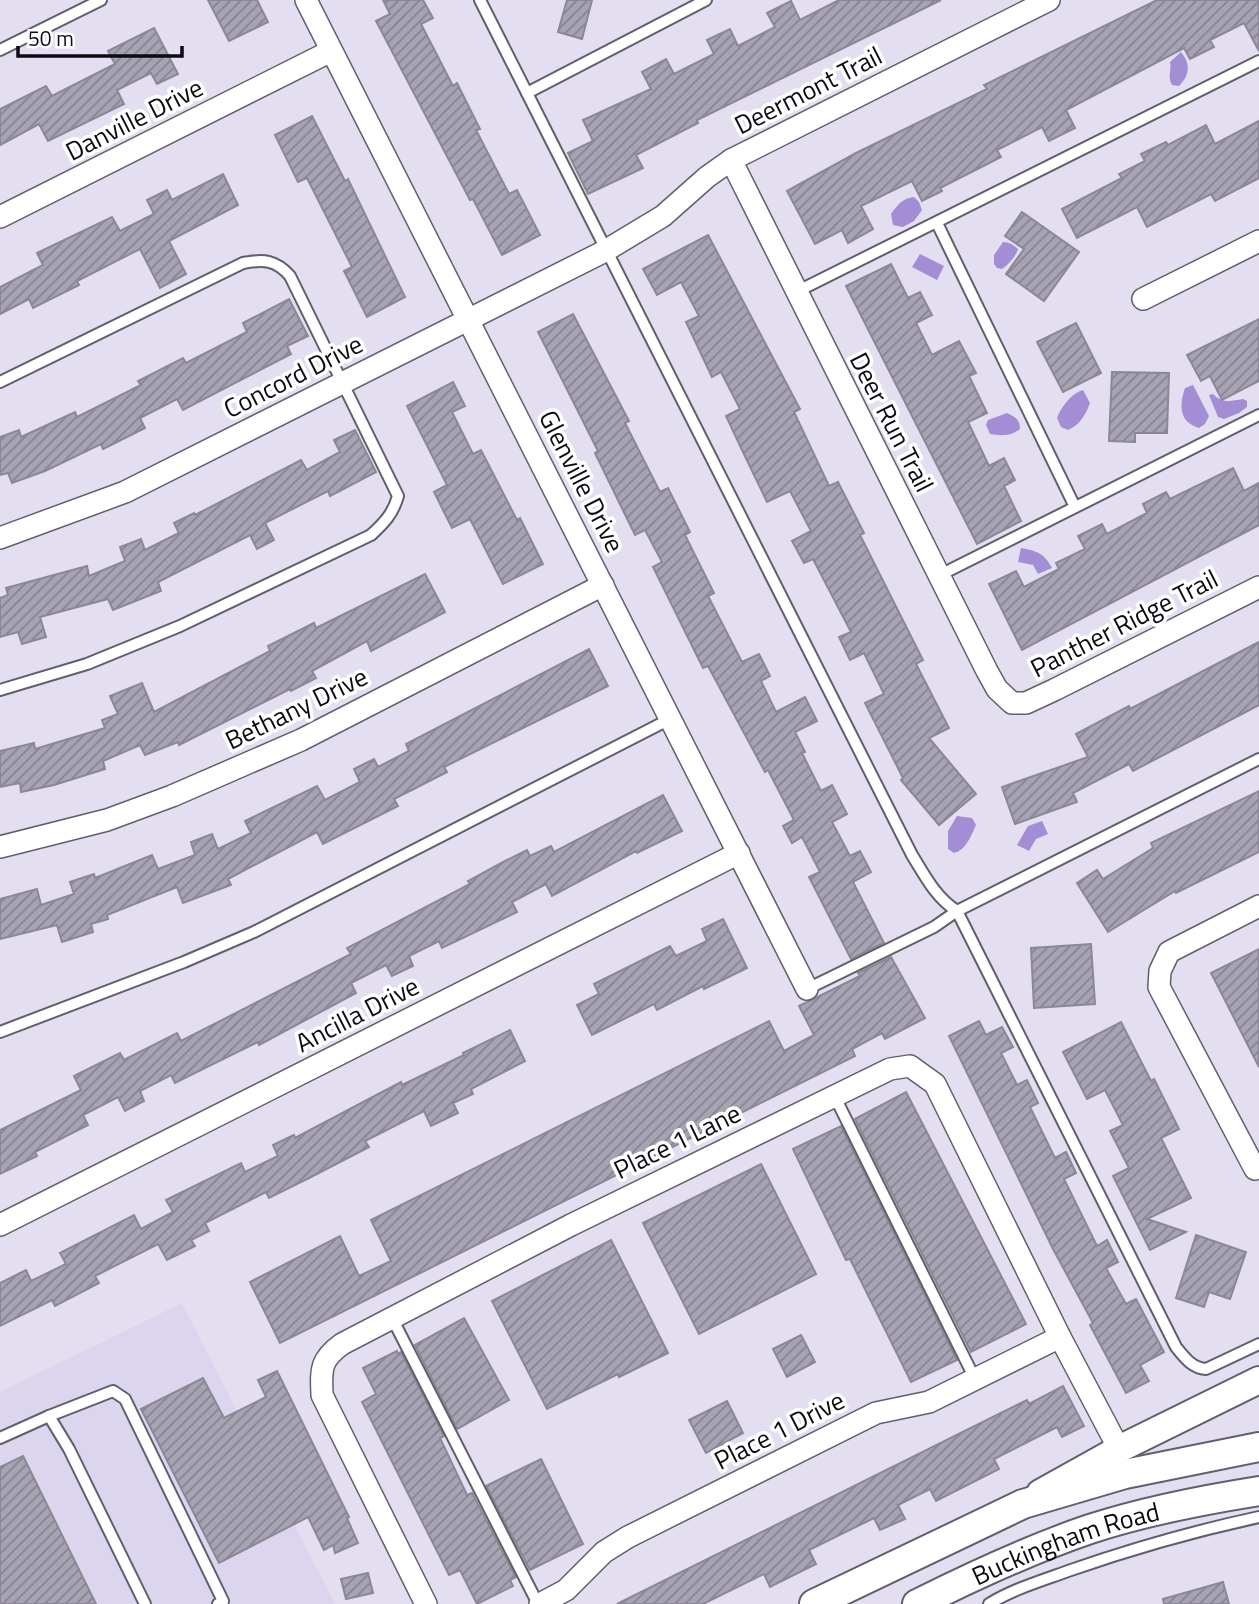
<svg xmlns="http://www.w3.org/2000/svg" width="1259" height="1604" font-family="'Titillium Web',sans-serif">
  <defs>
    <pattern id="building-hatch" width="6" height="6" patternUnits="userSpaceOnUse" patternTransform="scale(1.75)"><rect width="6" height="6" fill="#a7a3b3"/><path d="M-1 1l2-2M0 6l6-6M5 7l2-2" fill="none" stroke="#868390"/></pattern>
  </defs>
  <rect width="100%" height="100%" fill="#e4dff0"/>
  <!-- built -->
  <polygon fill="#dcd5ee" points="182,1303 335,1604 0,1604 0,1392"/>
  <!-- water -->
  <g fill="#a38dd4">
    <path d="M1181,52C1191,64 1190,75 1179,86L1172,85C1167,76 1172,70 1170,62Z"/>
    <path d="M914,197L919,202L922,210L914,221L903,227L893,225L891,214C897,205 903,198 914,197Z"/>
    <path d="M1003,242C1010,242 1013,245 1018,249C1017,255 1008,265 1002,269L997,268L994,264V255Z"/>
    <polygon points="920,254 944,266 937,280 912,267"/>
    <path d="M1193,385L1209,416L1205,424L1199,428C1179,422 1179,406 1185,388Z"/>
    <path d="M1083,390L1090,403C1086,414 1080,425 1068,430L1061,427L1057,418C1061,407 1072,393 1083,390Z"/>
    <path d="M1213,394C1223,404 1230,401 1243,399L1247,401V407L1239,413L1224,419L1218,417L1209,395Z"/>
    <path d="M1007,413C1015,417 1020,419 1020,429C1011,436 1002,436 990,434L986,425L988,420Z"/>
    <path d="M1021,548C1037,551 1044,553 1052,568L1038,574L1033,565L1018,562Z"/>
    <path d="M957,816L972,818L976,825C971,836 966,850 954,853L948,849V831Z"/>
    <polygon points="1042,821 1048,834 1036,839 1029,851 1017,845 1028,826"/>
  </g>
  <!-- building -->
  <g fill="url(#building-hatch)" stroke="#8b8797" stroke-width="2">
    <polygon points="208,0 257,0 268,22 229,41"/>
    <polygon points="383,0 423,0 433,18 421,24 453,86 457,83 480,129 476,130 509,194 517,190 540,235 502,255 473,199 470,200 376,21 390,14"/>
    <polygon points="567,0 592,0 582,39 558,32"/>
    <polygon points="839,0 941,0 697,120 698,123 636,155 643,168 588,194 568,153 593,141 583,120 651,89 642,72 666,59 674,74 714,54 707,40 730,29 738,46 775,27 767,13 791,1 800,20"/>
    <polygon points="1157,0 1259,0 1259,51 1244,23 1210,40 1214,47 1190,59 1184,48 1066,110 1075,128 1049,141 1042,127 997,150 1001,157 940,188 942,191 922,201 912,181 861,206 873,229 848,243 842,230 815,244 787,191 856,153 987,89 984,85"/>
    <polygon points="154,28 178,74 157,84 151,73 117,90 124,104 48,141 39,124 0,145 0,109 46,86 52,96 115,64 108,51"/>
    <polygon points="312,116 345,181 348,179 405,297 367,317 344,271 352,267 307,178 298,182 275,135"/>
    <polygon points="1259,121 1259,178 1215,201 1211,194 1147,227 1137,207 1077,238 1062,209 1122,178 1119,174 1145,161 1141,154 1166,142 1168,145 1206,125 1215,144"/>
    <polygon points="223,174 238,205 169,241 186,274 160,288 140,249 77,281 79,285 33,308 29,299 0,314 0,287 43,265 37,253 112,217 120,231 154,214 147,200 167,190 172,200"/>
    <polygon points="1022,212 1079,252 1044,301 1006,274 1024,249 1005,236"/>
    <polygon points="708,235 800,409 794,412 829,486 838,482 864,533 860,535 923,660 916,664 949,728 929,738 976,794 939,825 901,780 903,778 865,703 884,694 864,653 850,660 839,637 851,632 813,559 804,563 792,541 811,531 790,491 767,502 742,450 726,416 740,409 721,372 712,377 686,322 699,316 681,282 657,295 643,269"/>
    <polygon points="891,264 908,298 920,292 932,315 916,323 932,355 959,341 976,373 969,376 987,413 968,422 989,466 1004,458 1015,480 1004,486 1021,521 977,544 846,286"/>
    <polygon points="289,299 308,336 287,346 291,354 183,410 177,399 140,418 145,428 103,449 101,444 45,471 12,483 8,473 0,475 0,437 19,430 21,437 75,412 77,417 141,385 138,381 183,358 186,363 247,332 243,323"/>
    <polygon points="573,314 629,421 625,423 660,492 668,488 690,532 685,535 714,593 708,596 742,662 759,654 770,676 761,681 776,712 805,697 817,721 795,732 805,752 802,753 821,791 832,785 847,814 832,822 850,856 860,851 871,872 853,882 884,943 851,959 809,877 820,872 802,837 792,843 783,826 794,820 768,770 765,772 708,666 703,668 653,567 662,562 645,530 635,535 595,453 598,451 538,332"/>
    <polygon points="1259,319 1259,381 1222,400 1210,376 1201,381 1187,355"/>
    <polygon points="1076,323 1101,373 1063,392 1037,342"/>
    <polygon points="1112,372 1169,373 1167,433 1135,433 1135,442 1109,441"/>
    <polygon points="453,382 465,406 452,412 473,454 481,450 517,520 520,518 543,564 503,584 470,519 452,528 434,492 447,485 407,406"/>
    <polygon points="355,430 376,472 330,496 328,491 265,523 274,540 257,549 250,535 158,582 161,591 113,610 108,599 40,617 46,637 22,644 18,632 0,637 0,598 8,595 6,588 87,566 89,576 125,561 120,547 141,539 145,550 179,533 174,523 194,513 195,515 301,460 307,470 340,452 334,440"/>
    <polygon points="1233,468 1244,491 1259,483 1259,525 1022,650 989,584 1016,571 1024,587 1059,569 1056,563 1085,549 1078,536 1102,524 1107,534 1147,513 1143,504 1166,492 1170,499"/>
    <polygon points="425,574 445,612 371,651 367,641 312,671 316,678 291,691 290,689 179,745 178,742 145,755 140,745 103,761 105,769 54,785 21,792 20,783 0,787 0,751 34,743 35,749 105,728 102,720 118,714 110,696 142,683 154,712 270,651 268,646 314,623 316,628"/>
    <polygon points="1259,642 1259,705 1133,771 1129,764 1073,793 1077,802 1015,824 1002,787 1088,757 1076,734 1129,706 1130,709"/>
    <polygon points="589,649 608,686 444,767 447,772 394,799 398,806 323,844 317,832 228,879 231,885 183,903 177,887 107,915 108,919 91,924 93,932 62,942 57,925 0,939 0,899 37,889 41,905 74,894 70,882 94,874 95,878 152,855 158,869 195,855 191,842 212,834 218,849 251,833 245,821 317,786 325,800 360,782 354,769 374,759 378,767 409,751 406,744"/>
    <polygon points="1259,791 1259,852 1176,893 1175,891 1108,932 1077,883 1097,870 1103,879 1153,848 1151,843"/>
    <polygon points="663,795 682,831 637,853 636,851 552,896 546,884 512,902 517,912 442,948 439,941 409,956 413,966 392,976 386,965 351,983 356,993 259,1045 258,1042 175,1083 171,1075 140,1091 144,1101 125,1111 118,1097 83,1115 88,1125 35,1152 37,1156 0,1174 0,1130 81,1090 74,1076 120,1053 124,1060 177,1033 181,1041 351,954 347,948 470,884 468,881 505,861 527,850 530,856 551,846 554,852"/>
    <polygon points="723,919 747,968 704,989 703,986 657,1010 654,1004 592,1035 577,1005 599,994 594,984 670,946 676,956 707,941 702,929"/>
    <polygon points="1091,944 1095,1004 1034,1008 1031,948"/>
    <polygon points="1259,949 1259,1067 1211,973"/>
    <polygon points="891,957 925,1018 885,1039 882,1033 852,1049 855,1056 280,1343 250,1282 340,1236 359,1276 391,1261 371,1220 769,1021 784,1051 814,1035 799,1006 860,976 858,973"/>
    <polygon points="979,1021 986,1035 1002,1027 1013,1047 1001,1053 1017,1085 1027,1080 1038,1103 1030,1107 1055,1158 1066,1152 1076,1173 1064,1179 1097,1246 1107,1240 1118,1262 1106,1268 1126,1304 1136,1299 1164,1352 1140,1365 1149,1381 1126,1393 1090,1325 1093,1323 1053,1249 949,1036"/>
    <polygon points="1121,1022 1151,1081 1154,1079 1179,1129 1161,1138 1191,1198 1147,1219 1186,1232 1150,1250 1113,1176 1129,1168 1110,1131 1123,1125 1105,1090 1087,1099 1063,1052"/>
    <polygon points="510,1030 525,1061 471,1089 473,1094 453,1103 458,1113 431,1126 424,1111 365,1141 369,1147 309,1178 269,1198 266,1192 205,1223 209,1231 191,1240 195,1246 167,1260 158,1244 95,1276 99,1283 55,1306 52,1300 0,1326 0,1283 26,1270 31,1281 66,1264 60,1253 134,1215 141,1229 173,1212 166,1200 241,1163 245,1172 278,1156 273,1145 294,1135 295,1138 401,1082 402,1085 464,1055 463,1053"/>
    <polygon points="906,1092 1026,1324 971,1352 855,1119"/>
    <polygon points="841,1126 957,1360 911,1382 850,1259 846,1260 793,1149"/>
    <polygon points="761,1164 816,1274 699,1334 643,1223"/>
    <polygon points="1196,1235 1246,1252 1230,1299 1209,1292 1204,1307 1176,1298"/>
    <polygon points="611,1240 668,1353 619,1377 618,1374 547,1409 492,1301"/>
    <polygon points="464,1318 509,1400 457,1429 415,1345"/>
    <polygon points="801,1335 815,1362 787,1377 773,1349"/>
    <polygon points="397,1351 398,1354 401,1352 444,1436 440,1438 467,1495 472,1493 516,1577 510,1580 513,1586 477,1604 460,1570 449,1575 362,1402 376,1394 363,1368"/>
    <polygon points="277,1371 349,1517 347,1518 358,1543 335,1553 333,1545 324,1550 308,1517 219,1563 141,1409 203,1378 224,1418 266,1397 258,1380"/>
    <polygon points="1063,1386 1084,1426 1062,1437 1057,1427 994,1459 999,1469 936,1501 930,1489 898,1505 905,1519 880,1530 874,1518 809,1550 816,1564 770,1587 764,1574 703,1604 617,1604 1027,1400 1029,1404"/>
    <polygon points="727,1401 743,1433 706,1453 689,1420"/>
    <polygon points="23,1456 96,1604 0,1604 0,1467"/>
    <polygon points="541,1459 583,1544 530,1570 486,1486"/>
    <polygon points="368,1573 373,1593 346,1599 341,1579"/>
    <polygon points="1223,1582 1229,1604 1164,1604 1163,1599"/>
  </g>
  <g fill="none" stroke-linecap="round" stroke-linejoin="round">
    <defs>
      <g id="service">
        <polyline points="480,0 527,93"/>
        <path d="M706,0L527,93L912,855C925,876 936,898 957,911L1259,759"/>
        <polyline points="0,50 101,0"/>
        <polyline points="937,223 1075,507"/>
        <polyline points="796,292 1259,61"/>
        <path d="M0,382L243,263C264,259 276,260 290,276L398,496C393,514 384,523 371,535L180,626L87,664L0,690"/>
        <polyline points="938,576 1259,415"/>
        <path d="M807,989L934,927L957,911L1176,1347C1184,1357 1192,1368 1206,1369L1259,1344"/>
        <polyline points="0,1032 184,962 254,932 672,718"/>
        <polyline points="834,1095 975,1379"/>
        <polyline points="392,1318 538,1604"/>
        <polyline points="49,1416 113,1391 125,1399 223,1601 218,1604"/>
        <polyline points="0,1438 49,1416 69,1449 145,1604"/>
        <path d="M989,1604C1013,1589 1041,1581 1068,1571C1131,1549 1194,1531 1259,1517"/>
      </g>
      <g id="minor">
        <polyline points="306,0 807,989"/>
        <polyline points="731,160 987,671 997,689 1012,703 1026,703 1054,690 1259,587"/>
        <polyline points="0,217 331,51"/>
        <polyline points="1143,299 1259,241"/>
        <polyline points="0,538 125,492 605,251 663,216 707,177 731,160 1049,0"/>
        <polyline points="0,847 107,820 172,796 301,740 603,585"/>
        <polyline points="1255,1169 1159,987 1160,971 1169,952 1259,906"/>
        <polyline points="0,1225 739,853"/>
        <path d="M426,1604L322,1395C321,1369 320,1360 342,1344L571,1225L890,1069L910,1066L935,1084L1060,1337L1119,1449"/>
        <polyline points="540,1604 566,1590 604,1552 628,1537 876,1413 929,1402 1060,1337"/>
      </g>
      <polyline id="tertiary" points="1040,1493 1119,1449 1259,1380"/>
      <g id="secondary">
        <polyline points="814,1604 1023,1504 1125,1474 1259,1447"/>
        <path id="s1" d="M917,1604C973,1576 1031,1549 1090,1529C1145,1511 1202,1500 1259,1491"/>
      </g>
    </defs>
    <!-- service casing -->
    <use href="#service" stroke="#625e6d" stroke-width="14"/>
    <!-- minor casing -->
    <use href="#minor" stroke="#625e6d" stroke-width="24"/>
    <!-- tertiary casing -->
    <use href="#tertiary" stroke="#625e6d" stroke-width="30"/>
    <!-- secondary casing -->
    <use href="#secondary" stroke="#625e6d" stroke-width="32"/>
    <!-- service -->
    <use href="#service" stroke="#fff" stroke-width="10"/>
    <!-- minor -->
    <use href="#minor" stroke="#fff" stroke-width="21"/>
    <!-- tertiary -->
    <use href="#tertiary" stroke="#fff" stroke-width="26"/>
    <!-- secondary -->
    <use href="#secondary" stroke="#fff" stroke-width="28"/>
  </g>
  <g text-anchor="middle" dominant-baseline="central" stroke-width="7" stroke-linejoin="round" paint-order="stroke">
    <!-- street labels -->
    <g font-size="26" fill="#0c0a10" stroke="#fff">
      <text transform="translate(808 90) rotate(-27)">Deermont Trail</text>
      <text transform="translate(134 119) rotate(-27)">Danville Drive</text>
      <text transform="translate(293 376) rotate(-27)">Concord Drive</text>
      <text transform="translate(892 422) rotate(63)">Deer Run Trail</text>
      <text transform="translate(582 481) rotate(63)">Glenville Drive</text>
      <text transform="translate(1124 623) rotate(-27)">Panther Ridge Trail</text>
      <text transform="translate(296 708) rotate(-26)">Bethany Drive</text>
      <text transform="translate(357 1014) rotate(-27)">Ancilla Drive</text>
      <text transform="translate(677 1141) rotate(-26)">Place 1 Lane</text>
      <text transform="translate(779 1430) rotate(-27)">Place 1 Drive</text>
      <text stroke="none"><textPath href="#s1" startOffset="161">Buckingham Road</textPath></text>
    </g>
  </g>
  <!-- scale -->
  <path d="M18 46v10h164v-10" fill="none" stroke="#0c0a10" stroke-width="3.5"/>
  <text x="28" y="46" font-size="21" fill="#0c0a10" stroke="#ffffff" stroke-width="5" paint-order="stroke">50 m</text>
</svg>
